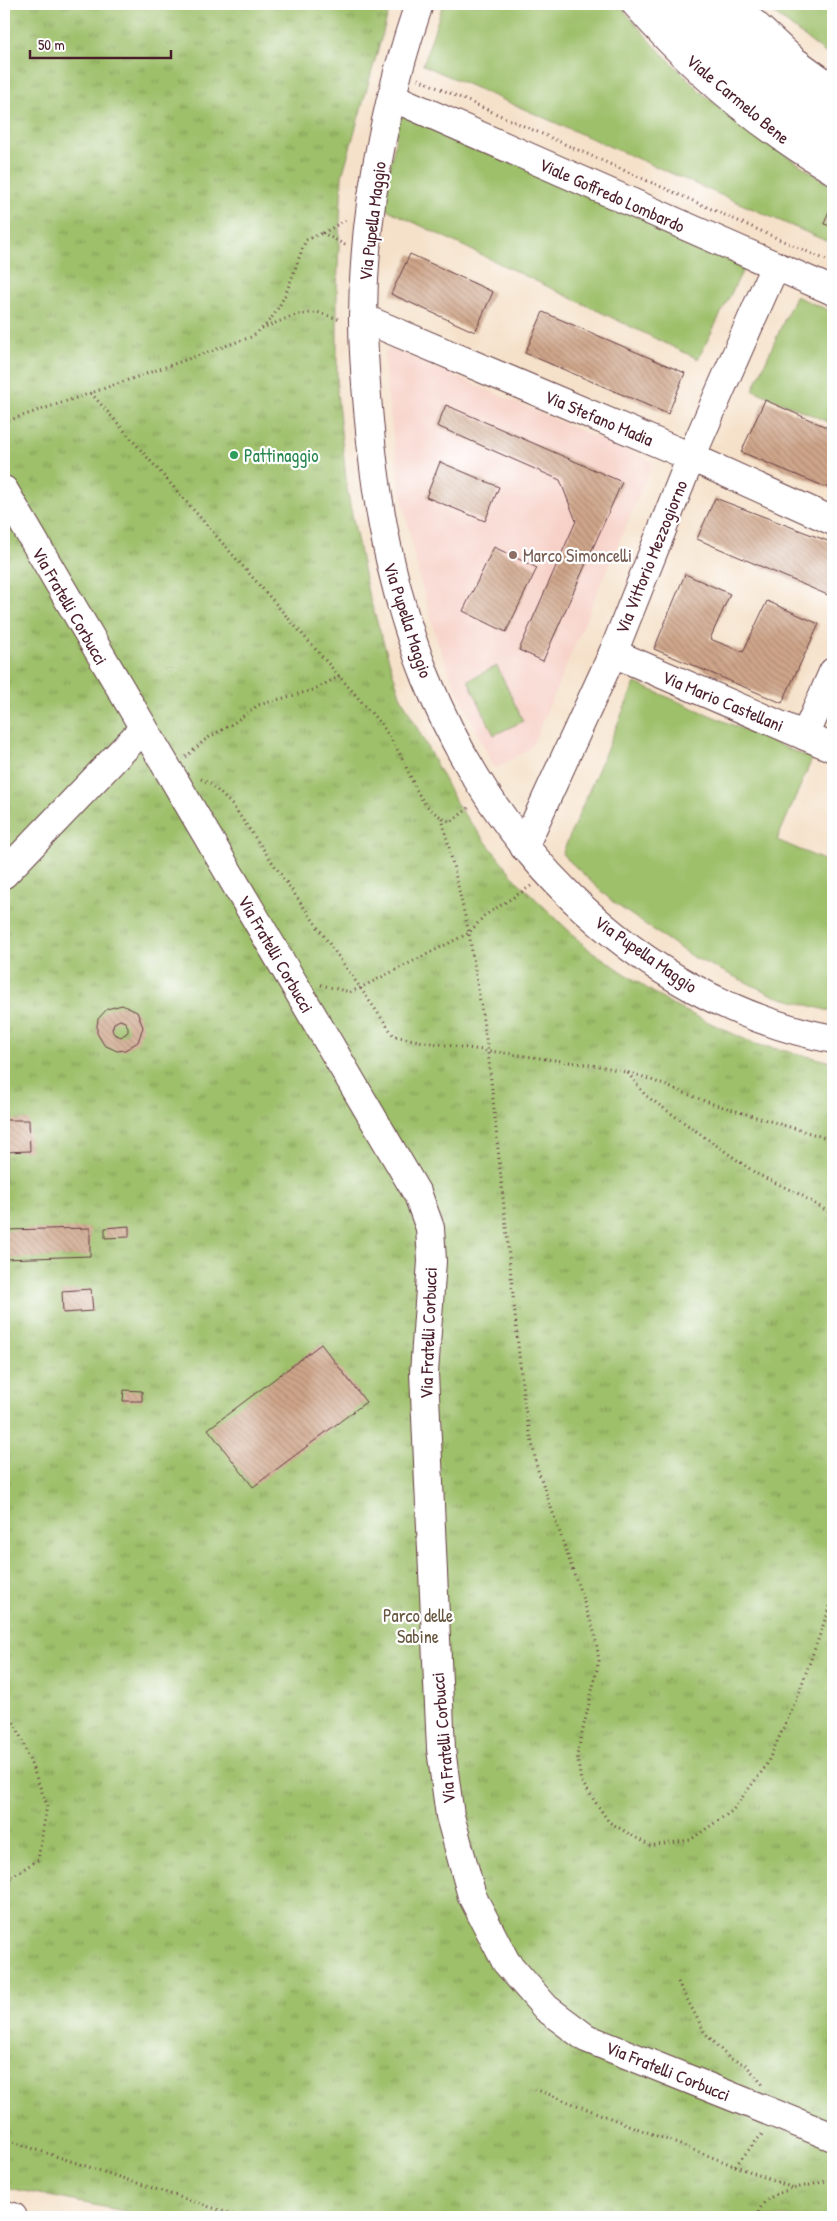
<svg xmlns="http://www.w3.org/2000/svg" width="837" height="2221" font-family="'Patrick Hand',sans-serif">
  <defs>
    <pattern id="park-tufts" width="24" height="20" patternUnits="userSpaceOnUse" patternTransform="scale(1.25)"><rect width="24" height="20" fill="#9ec06a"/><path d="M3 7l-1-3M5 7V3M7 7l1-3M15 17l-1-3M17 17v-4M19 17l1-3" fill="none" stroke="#839b57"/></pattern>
    <pattern id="building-back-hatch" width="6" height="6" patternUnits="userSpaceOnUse" patternTransform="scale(1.25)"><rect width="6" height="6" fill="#cfa68a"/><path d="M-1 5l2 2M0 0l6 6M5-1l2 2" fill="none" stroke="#aa8771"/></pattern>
  </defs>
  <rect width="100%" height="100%" fill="#fff"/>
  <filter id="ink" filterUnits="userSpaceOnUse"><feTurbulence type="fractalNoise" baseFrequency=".02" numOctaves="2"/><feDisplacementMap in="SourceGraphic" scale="10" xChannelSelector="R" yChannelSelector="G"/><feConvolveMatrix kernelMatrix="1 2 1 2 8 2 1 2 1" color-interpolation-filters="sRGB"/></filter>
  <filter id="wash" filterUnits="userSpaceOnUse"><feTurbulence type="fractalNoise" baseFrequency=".0096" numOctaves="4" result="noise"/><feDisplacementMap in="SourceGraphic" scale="20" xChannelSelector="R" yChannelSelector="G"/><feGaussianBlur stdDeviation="1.12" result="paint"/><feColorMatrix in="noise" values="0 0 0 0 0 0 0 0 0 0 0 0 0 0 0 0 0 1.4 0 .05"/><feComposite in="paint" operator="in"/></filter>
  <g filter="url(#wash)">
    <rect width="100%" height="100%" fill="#f5e1c9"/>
    <!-- built -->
    <polygon fill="#f7d1c7" points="393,349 653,462 531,748 495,769 454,684 439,646 419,576 400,487 386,383 385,353 387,350"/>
    <!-- grass -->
    <g fill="#9ec06a" stroke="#74704a">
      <polygon points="443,4 619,4 651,42 703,94 768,143 833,187 833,244 423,65"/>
      <polygon points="764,4 833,4 833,59 771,11"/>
      <polygon points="404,116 747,262 698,359 382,207 400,117"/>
      <polygon points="795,296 833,312 833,424 753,390"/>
      <polygon points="497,666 523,721 494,735 468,680"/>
      <polygon points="635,683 812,759 777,840 833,864 833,1012 775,996 691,956 614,903 562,854"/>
    </g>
    <!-- park -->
    <polygon fill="url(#park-tufts)" stroke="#74704a" points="4,4 391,4 342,176 337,290 337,392 347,489 368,593 400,695 459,808 517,881 587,948 672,1005 755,1044 833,1062 833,2217 153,2217 4,2187"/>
    <g id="blocks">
      <!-- building -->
      <g fill="url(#building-back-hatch)" fill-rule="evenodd">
        <polygon points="829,211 833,213 833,227 824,224"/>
        <polygon points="410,254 493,292 475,332 391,294"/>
        <polygon points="543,312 685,373 668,414 525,353"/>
        <polygon points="765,400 833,430 833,490 741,452"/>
        <polygon points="446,405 622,482 543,661 519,650 576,521 560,480 437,426"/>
        <polygon points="440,462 499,487 485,521 426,497"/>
        <polygon points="715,498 833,543 833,590 830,596 697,539"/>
        <polygon points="494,547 537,568 506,632 463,611"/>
        <polygon points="685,574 730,594 710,639 743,652 767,601 819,624 782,703 654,649"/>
        <path d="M122,1005L137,1012L143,1027L138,1042L125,1050L117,1051L104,1045L97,1033V1026L98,1019L107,1009ZM120,1020L125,1022L128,1027V1032L121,1037L114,1034L112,1030L114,1023Z"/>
        <polygon points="4,1120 29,1120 30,1151 4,1152"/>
        <polygon points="129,1226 129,1237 105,1238 105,1228"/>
        <polygon points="90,1228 90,1256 4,1259 4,1230"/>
        <polygon points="91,1289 93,1311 63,1313 62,1291"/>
        <polygon points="321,1344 366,1402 253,1487 208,1429"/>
        <polygon points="124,1390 142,1391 142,1401 123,1401"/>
      </g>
    </g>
  </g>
  <g filter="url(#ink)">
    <use href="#blocks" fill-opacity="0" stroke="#643c43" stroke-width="1"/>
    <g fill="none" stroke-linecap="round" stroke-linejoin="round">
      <defs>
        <g id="minor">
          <path d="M419,4C385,104 363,213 363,319C363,353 366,387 369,420C384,601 439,767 571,897C644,968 733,1020 833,1039"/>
          <path d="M636,4C692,69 759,126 833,170"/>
          <path d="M667,4C716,58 772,104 833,144"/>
          <path d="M702,4C740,47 785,83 833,114"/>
          <polyline points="733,4 793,60 833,89"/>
          <polyline points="392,97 833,291"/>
          <polyline points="363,318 691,457 833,521"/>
          <polyline points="4,490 418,1195 430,1228 432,1261 424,1373 441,1749 450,1816 472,1896 506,1962 546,2008 586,2038 833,2137"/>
          <polyline points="613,653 833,748"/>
          <polyline points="805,736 833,672"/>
          <polyline points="524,847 613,653 691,457 775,266"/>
          <polyline points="4,874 143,729"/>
        </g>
        <polyline id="major" points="4,2215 13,2217"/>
      </defs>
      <!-- minor casing -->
      <use href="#minor" stroke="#643c43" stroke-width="30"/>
      <!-- major casing -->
      <use href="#major" stroke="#643c43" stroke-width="30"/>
      <!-- path -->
      <g stroke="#643c43" stroke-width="3" stroke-dasharray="1 4" stroke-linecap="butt">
        <polyline points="418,79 833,263"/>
        <polyline points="345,245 323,233 346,220"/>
        <polyline points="266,327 292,316 317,312 341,320"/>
        <path d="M91,393L381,724C390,738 400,752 406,767C419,794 421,809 451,822L470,807"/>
        <path d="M4,422L91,393L251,337C285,315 291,275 306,240L323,233"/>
        <polyline points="186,757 206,739 235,722 258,705 313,690 340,676"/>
        <polyline points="201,779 211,784 233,806 394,1036 424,1042 605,1067 641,1076 713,1104 833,1140"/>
        <polyline points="442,818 469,933 488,1051 524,1403 537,1467 595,1634 599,1661 577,1755 581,1781 609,1822 650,1846 690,1840 732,1811 766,1766 797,1698 833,1598"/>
        <polyline points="321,985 350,992 360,988 469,933 484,916 531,886"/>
        <polyline points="628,1073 645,1095 757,1174 801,1195 833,1215"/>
        <polyline points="4,1711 16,1725 47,1805 38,1860 12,1876"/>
        <polyline points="4,1874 12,1876 4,1884"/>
        <polyline points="678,1982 705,2033 729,2058 746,2065 763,2085"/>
        <polyline points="535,2089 735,2166 763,2133"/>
        <polyline points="4,2139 240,2217"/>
        <polyline points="735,2166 793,2188"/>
        <path d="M757,2217C764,2185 808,2190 833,2178"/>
      </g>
      <!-- minor -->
      <use href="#minor" stroke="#fff" stroke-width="28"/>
      <!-- major -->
      <use href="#major" stroke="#fff" stroke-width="28"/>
    </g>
  </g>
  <!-- markers -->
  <circle fill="#2e9e5b" stroke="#fff" stroke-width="2" cx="234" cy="455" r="5"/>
  <circle fill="#8d6e63" stroke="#fff" stroke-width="2" cx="513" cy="555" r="5"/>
  <g text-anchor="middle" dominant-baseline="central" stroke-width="4.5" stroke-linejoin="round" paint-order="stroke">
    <!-- street labels -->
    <g font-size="18" fill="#4a1f2b" stroke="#fff">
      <text transform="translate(738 99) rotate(40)">Viale Carmelo Bene</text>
      <text transform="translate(612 195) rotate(24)">Viale Goffredo Lombardo</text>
      <text transform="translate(372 221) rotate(-83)">Via Pupella Maggio</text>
      <text transform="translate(599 418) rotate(23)">Via Stefano Madia</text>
      <text transform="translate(651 557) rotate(-68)">Via Vittorio Mezzogiorno</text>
      <text transform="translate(70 606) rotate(60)">Via Fratelli Corbucci</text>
      <text transform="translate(408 620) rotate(72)">Via Pupella Maggio</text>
      <text transform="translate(723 701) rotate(23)">Via Mario Castellani</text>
      <text transform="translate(276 954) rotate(60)">Via Fratelli Corbucci</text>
      <text transform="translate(646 954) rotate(35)">Via Pupella Maggio</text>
      <text transform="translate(428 1333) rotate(-88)">Via Fratelli Corbucci</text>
      <text transform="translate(443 1738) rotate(-95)">Via Fratelli Corbucci</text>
      <text transform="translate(668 2071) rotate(22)">Via Fratelli Corbucci</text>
    </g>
    <!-- leisure labels -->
    <g font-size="18" fill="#27864d" stroke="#fff" text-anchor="start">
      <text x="244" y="455">Pattinaggio</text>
    </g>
    <!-- education labels -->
    <g font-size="18" fill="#785e54" stroke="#fff" text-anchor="start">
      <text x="523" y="555">Marco Simoncelli</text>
    </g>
    <!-- park labels -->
    <g font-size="18" fill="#675741" stroke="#fff">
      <text x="418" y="1615">Parco delle<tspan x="418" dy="21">Sabine</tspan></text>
    </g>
  </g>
  <!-- margin -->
  <rect width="837" height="2221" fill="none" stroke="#fff" stroke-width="20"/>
  <!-- scale -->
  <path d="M30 50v8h141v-8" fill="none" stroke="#4a1f2b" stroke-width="2.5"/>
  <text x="38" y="50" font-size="15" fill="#4a1f2b" stroke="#ffffff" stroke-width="4" paint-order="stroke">50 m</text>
</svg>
